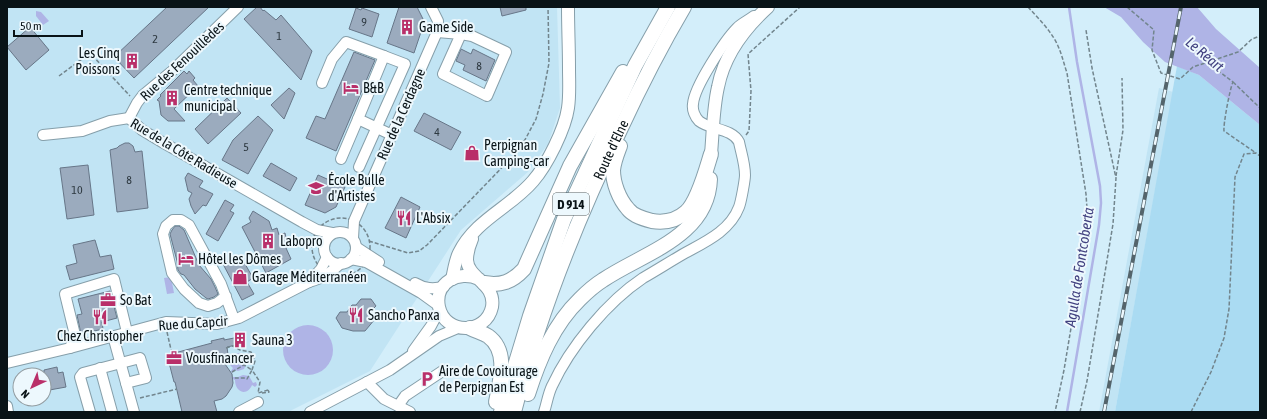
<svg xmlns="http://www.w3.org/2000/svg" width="1267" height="419" font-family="'Asap Condensed',sans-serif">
  <rect width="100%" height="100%" fill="#d3eefa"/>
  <!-- built -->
  <g fill="#c1e4f4" fill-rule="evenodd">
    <path d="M7,7H557L560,108L548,144L528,172L461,230L370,371L288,412H7ZM20,375H44V399H20Z"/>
    <polygon points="1159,88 1173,92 1115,412 1099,412"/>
  </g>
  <!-- green -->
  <polygon fill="#aadbf2" points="1177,66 1199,75 1260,125 1260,412 1115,412"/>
  <!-- water -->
  <g fill="#afb4e6">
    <polygon points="1104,7 1197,7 1216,29 1260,68 1260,125 1199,75 1165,62 1143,42 1121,17"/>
    <polygon points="36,11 41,12 49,21 43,25 36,16"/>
    <polygon points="171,277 174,293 167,294 164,278"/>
    <circle cx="308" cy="350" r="25"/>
    <polygon points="239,353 245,356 248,353 250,356 246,358 247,362 244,369 238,371 235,370 232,373 231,371 233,368 230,365 230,359 235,354"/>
    <path d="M243,375L249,376L253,383L256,382L257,385L255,387L252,385C247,397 235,392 235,380L233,379V377H238Z"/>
  </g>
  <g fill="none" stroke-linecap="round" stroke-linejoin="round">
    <!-- stream -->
    <polyline stroke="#afb4e6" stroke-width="2.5" points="1067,412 1099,225 1101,203 1100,186 1077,62 1069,7"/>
  </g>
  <!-- building -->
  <g fill="#9babbe" stroke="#677688">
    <polygon points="167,7 209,7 134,78 114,57"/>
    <polygon points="257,7 260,7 263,11 264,10 276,20 281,15 312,51 301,80 244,19"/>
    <polygon points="399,7 417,7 423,19 422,32 421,32 414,53 387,43"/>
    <polygon points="500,7 526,7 526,10 502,16"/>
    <polygon points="356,8 361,10 362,8 379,14 372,37 349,29"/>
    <polygon points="30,27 49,50 26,70 7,47"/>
    <polygon points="461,49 471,54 473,49 495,60 486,81 463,70 465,65 456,61"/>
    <polygon points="354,52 375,60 336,151 306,138 316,116 325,119"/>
    <polygon points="184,71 187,74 189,71 195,78 193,80 198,86 174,109 185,121 168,121 161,115 159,101 157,100 161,96 160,95"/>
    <polygon points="289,88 295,93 284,119 271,105"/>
    <polygon points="227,98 241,113 208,144 195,129"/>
    <polygon points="424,113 461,132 451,150 414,131"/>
    <polygon points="258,116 273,130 248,174 222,160 233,140"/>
    <polygon points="125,143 129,143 133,146 135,152 142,151 148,208 117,212 110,150 117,148 119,146"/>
    <polygon points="271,163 297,178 290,191 263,176"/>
    <polygon points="88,165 94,215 67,219 60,168"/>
    <polygon points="188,173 203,181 199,187 213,194 206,206 203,205 195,214 191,206 189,199 192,193 188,191 185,178"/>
    <polygon points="318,175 345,187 336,207 325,213 305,205"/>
    <polygon points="401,197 420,207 406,238 385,228"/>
    <polygon points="225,200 234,205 230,211 234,213 218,241 206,234"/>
    <polygon points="253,211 269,221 272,230 277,228 279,235 285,233 288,247 286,248 291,259 266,273 242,227 251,222 249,218"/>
    <polygon points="175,226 179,226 184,230 199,265 211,279 215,287 218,294 214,297 208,299 206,298 195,289 184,275 181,274 178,270 177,261 170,234 172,230"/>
    <polygon points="95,240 100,257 111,255 114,269 70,280 66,266 77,263 73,245"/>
    <polygon points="240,255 253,278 247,282 254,294 242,300 223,264"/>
    <polygon points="110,291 117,318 102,322 103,329 81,334 77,315 82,314 78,299"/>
    <polygon points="361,299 371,299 376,306 371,311 375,319 365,331 353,331 342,328 336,318 340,312 347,312 352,305 356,305"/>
    <polygon points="244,336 245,343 227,347 228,355 220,357 232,374 233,383 232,387 226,396 222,399 214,401 217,412 182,412 175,382 174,382 167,355 212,343 211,341 224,338 224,340"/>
    <polygon points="57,367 58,373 63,372 66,387 44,391 44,370"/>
  </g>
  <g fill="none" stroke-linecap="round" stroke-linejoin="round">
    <defs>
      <g id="minor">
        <polyline points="437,32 461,34 472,36 506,52 487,96 443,74 461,34"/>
        <polyline points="322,83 332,59 346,42 384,56 358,119 392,135"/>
        <polyline points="129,118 142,130 162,142 302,222 317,230 332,233"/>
        <polyline points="129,118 137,103 143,95 172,71 238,7"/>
        <polyline points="43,135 82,131 110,121 129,118"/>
        <polyline points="341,159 358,119"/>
        <polyline points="359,167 405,64 384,56"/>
        <circle cx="340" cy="248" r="16"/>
        <polyline points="353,238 354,221 437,32 438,21 431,7"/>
        <polyline points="356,247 379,262"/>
        <polyline points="351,259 366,262 421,293 439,306"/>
        <polyline points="309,282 321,269 327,257"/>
        <path d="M415,283C425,289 433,289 444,287"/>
        <polyline points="226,296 217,303 208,306 199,303 184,289 172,273 163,234 166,226 173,220 181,220 189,225 221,284 234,319"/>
        <polyline points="113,336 134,412"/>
        <polyline points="70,348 75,335 65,294 114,279 127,332"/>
        <polyline points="413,351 431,326 440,309"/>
        <path d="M7,363L70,348L166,322L217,324L239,318L309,282C324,278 330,273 341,263"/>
        <polyline points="100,368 112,412"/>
        <polyline points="367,382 384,399 410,412"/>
        <polyline points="7,406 8,412"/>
        <polyline points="398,406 405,396 444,370"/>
        <polyline points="90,412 80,377 83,373 140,358 146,378 126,383"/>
        <polyline points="239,412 258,402"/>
        <polyline points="310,412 390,370 439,336 458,328"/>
        <path d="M544,412C547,403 548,394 552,386C570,347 607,302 643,278C657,270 671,261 685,253C705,242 730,231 739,207C741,202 745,180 745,175C745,164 741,152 739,142C732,128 710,130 699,121C695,117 692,110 693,104C694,87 725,40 737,28C742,23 749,20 754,16"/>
      </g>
      <g id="major">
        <path d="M711,154C713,132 713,109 718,87C724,56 745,28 768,7"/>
        <path d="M472,239C469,246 467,253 467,260C468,279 496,283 492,307C486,335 445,335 439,307C434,282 459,270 479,279"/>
        <path d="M452,279C454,271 455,261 459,253C475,220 511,207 533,181C547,165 565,129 568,108C570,95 569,81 569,68C569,48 568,27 568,7"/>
      </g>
      <g id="highway">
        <path d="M620,146C617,154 614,161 613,170C613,183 619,199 628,209C633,216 644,219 652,221C665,223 676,221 686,212C698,201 706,170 711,154"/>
        <path d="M484,283C501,286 512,282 524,269L570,166L623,72"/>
        <path d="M470,328C476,331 483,333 488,336C509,351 500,381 496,402"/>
        <path d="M528,394C539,360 553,325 580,299C587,292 595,285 603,280C643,253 708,237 710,179"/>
        <polyline points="501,412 530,316 564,219 635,66 668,7"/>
        <path id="s1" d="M514,412C539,314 577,219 621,128C640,87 661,46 684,7"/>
      </g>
    </defs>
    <!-- minor casing -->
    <use href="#minor" stroke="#869faa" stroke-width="12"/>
    <!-- major casing -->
    <use href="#major" stroke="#869faa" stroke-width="14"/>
    <!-- highway casing -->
    <use href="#highway" stroke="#869faa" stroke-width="16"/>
    <!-- path -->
    <g stroke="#72858d" stroke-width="1.5" stroke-dasharray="4 2" stroke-linecap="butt">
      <path d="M1028,7C1039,19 1052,32 1058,46C1062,55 1064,64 1067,73L1086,194L1087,209L1085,244L1064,370L1055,412"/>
      <polyline points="1127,7 1154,30 1152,50 1161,73 1180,79 1193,67 1238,52 1252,39 1260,36"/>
      <path d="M1208,63L1233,82C1230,88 1223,125 1224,131L1256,153"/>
      <polyline points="59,76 90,53 130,96"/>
      <polyline points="1233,82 1260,108"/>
      <polyline points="746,135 749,131 751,91 748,54 800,7"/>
      <polyline points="1116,176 1123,130 1122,78"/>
      <circle cx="341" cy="247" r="29"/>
      <polyline points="369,241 408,253 419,251 427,245 517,152 526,138 536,119 543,94 549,63 548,7"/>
      <polyline points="167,332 172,354"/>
      <polyline points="226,348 233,346 240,350 251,352 255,361 252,370 260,382 258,393 268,390"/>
      <polyline points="232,372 244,365 252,370 247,379 244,378 233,378"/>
      <polyline points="262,393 269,392 268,390"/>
      <polyline points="140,398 177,389"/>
      <polyline points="1080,412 1087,381 1113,224 1116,178 1092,68 1086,30"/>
      <polyline points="1191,412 1211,372 1224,338 1229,309 1235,177 1244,154 1256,153 1260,156"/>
    </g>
    <!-- minor -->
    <use href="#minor" stroke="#fff" stroke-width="10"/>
    <!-- major -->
    <use href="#major" stroke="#fff" stroke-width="12"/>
    <!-- highway -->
    <use href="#highway" stroke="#fff" stroke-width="14"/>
    <defs>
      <polyline id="rail" points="1104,412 1181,7"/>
    </defs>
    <!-- rail casing -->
    <use href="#rail" stroke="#54646b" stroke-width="4"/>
    <!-- rail -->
    <use href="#rail" stroke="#edf8fd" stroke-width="2.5" stroke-dasharray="8" stroke-linecap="butt"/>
  </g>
  <!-- icons -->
  <defs>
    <symbol id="building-bare" viewBox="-9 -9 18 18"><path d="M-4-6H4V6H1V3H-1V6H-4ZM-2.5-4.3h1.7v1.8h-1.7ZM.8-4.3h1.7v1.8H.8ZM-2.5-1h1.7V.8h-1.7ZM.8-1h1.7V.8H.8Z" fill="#b92f69" stroke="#edf8fd" stroke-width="2.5" paint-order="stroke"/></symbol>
    <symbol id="hotel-bare" viewBox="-9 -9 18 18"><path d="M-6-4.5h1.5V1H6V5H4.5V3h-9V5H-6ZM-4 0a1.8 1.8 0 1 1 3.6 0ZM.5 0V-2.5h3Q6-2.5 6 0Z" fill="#b92f69" stroke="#edf8fd" stroke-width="2.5" paint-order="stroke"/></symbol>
    <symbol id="shop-bare" viewBox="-9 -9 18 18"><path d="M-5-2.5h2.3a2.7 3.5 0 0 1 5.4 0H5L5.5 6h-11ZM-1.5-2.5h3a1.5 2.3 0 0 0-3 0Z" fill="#b92f69" stroke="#edf8fd" stroke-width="2.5" paint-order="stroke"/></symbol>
    <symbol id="school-bare" viewBox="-9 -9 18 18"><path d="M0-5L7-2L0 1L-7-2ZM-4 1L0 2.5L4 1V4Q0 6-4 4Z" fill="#b92f69" stroke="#edf8fd" stroke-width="2.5" paint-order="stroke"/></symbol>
    <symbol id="restaurant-bare" viewBox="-9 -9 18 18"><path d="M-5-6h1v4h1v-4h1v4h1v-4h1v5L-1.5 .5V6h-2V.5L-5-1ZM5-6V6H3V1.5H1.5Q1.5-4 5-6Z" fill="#b92f69" stroke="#edf8fd" stroke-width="2.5" paint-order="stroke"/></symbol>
    <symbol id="office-bare" viewBox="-9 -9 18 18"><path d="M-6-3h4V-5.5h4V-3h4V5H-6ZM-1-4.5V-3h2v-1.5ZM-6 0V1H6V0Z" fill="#b92f69" stroke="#edf8fd" stroke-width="2.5" paint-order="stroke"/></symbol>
    <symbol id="parking-bare" viewBox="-9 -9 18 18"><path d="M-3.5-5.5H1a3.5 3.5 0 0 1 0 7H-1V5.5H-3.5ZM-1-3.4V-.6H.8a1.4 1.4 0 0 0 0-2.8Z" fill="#b92f69" stroke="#edf8fd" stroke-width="2.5" paint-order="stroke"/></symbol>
  </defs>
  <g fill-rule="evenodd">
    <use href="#building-bare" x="396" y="16" width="22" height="22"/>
    <use href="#building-bare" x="121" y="50" width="22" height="22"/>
    <use href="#hotel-bare" x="340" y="77" width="22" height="22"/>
    <use href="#building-bare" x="161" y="87" width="22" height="22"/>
    <use href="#shop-bare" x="461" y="142" width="22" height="22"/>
    <use href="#school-bare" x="305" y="177" width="22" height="22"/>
    <use href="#restaurant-bare" x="393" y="207" width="22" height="22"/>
    <use href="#building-bare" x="257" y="230" width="22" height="22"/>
    <use href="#hotel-bare" x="175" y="248" width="22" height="22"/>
    <use href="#shop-bare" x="229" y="266" width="22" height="22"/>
    <use href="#office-bare" x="97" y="289" width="22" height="22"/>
    <use href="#restaurant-bare" x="345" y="304" width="22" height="22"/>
    <use href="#restaurant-bare" x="89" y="306" width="22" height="22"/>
    <use href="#building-bare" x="229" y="329" width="22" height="22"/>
    <use href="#office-bare" x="163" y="347" width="22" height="22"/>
    <use href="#parking-bare" x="416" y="368" width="22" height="22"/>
  </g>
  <g text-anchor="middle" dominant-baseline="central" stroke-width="4" stroke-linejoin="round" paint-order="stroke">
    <!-- number labels -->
    <g font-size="12" fill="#2e3941">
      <text x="364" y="22">9</text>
      <text x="279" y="36">1</text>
      <text x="155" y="39">2</text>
      <text x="479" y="66">8</text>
      <text x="437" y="132">4</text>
      <text x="246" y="147">5</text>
      <text x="129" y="180">8</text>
      <text x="77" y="190">10</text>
    </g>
    <!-- shield labels -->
    <rect fill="#edf8fd" stroke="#4d585c" stroke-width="1" x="553" y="193" width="36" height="22" rx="3"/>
    <g font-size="13" font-weight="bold" fill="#091317">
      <text x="571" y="204">D 914</text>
    </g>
    <!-- poi labels -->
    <g font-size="14" fill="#091317" stroke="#edf8fd" text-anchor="start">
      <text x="419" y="27">Game Side</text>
      <text x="120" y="53" text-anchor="end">Les Cinq<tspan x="120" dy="16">Poissons</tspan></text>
      <text x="363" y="88">B&amp;B</text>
      <text x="184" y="90">Centre technique<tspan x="184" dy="16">municipal</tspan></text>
      <text x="484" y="145">Perpignan<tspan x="484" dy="16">Camping-car</tspan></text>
      <text x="328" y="180">École Bulle<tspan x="328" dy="16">d'Artistes</tspan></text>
      <text x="416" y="218">L'Absix</text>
      <text x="280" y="241">Labopro</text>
      <text x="198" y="259">Hôtel les Dômes</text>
      <text x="252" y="277">Garage Méditerranéen</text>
      <text x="120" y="300">So Bat</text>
      <text x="368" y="315">Sancho Panxa</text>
      <text x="100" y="336" text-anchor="middle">Chez Christopher</text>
      <text x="252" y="340">Sauna 3</text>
      <text x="186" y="358">Vousfinancer</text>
      <text x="439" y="371">Aire de Covoiturage<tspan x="439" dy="16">de Perpignan Est</tspan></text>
    </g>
    <!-- street labels -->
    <g font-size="14" fill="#091317" stroke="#edf8fd">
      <text transform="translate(182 61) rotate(-43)">Rue des Fenouillèdes</text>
      <text transform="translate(401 114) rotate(-66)">Rue de la Cerdagne</text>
      <text stroke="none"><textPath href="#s1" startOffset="280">Route d'Elne</textPath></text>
      <text transform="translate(184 153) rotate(31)">Rue de la Côte Radieuse</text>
      <text transform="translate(193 323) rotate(-4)">Rue du Capcir</text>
    </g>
    <!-- water labels -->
    <g font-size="15" font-style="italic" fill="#424280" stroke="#edf8fd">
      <text transform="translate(1205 54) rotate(40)">Le Réart</text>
      <text transform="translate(1079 267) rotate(-81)">Agulla de Fontcoberta</text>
    </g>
  </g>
  <!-- border -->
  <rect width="1267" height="419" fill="none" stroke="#091317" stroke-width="16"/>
  <!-- north arrow -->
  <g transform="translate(32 387) rotate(224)"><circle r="19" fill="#edf8fd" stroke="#929ca1"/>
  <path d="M0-3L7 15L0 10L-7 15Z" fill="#b92f69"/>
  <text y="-6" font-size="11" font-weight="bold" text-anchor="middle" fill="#091317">N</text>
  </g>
  <!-- scale -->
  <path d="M14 30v6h68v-6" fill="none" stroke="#091317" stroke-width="2"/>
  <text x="20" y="30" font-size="12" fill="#091317" stroke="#edf8fd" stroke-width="3" paint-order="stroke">50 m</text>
</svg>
